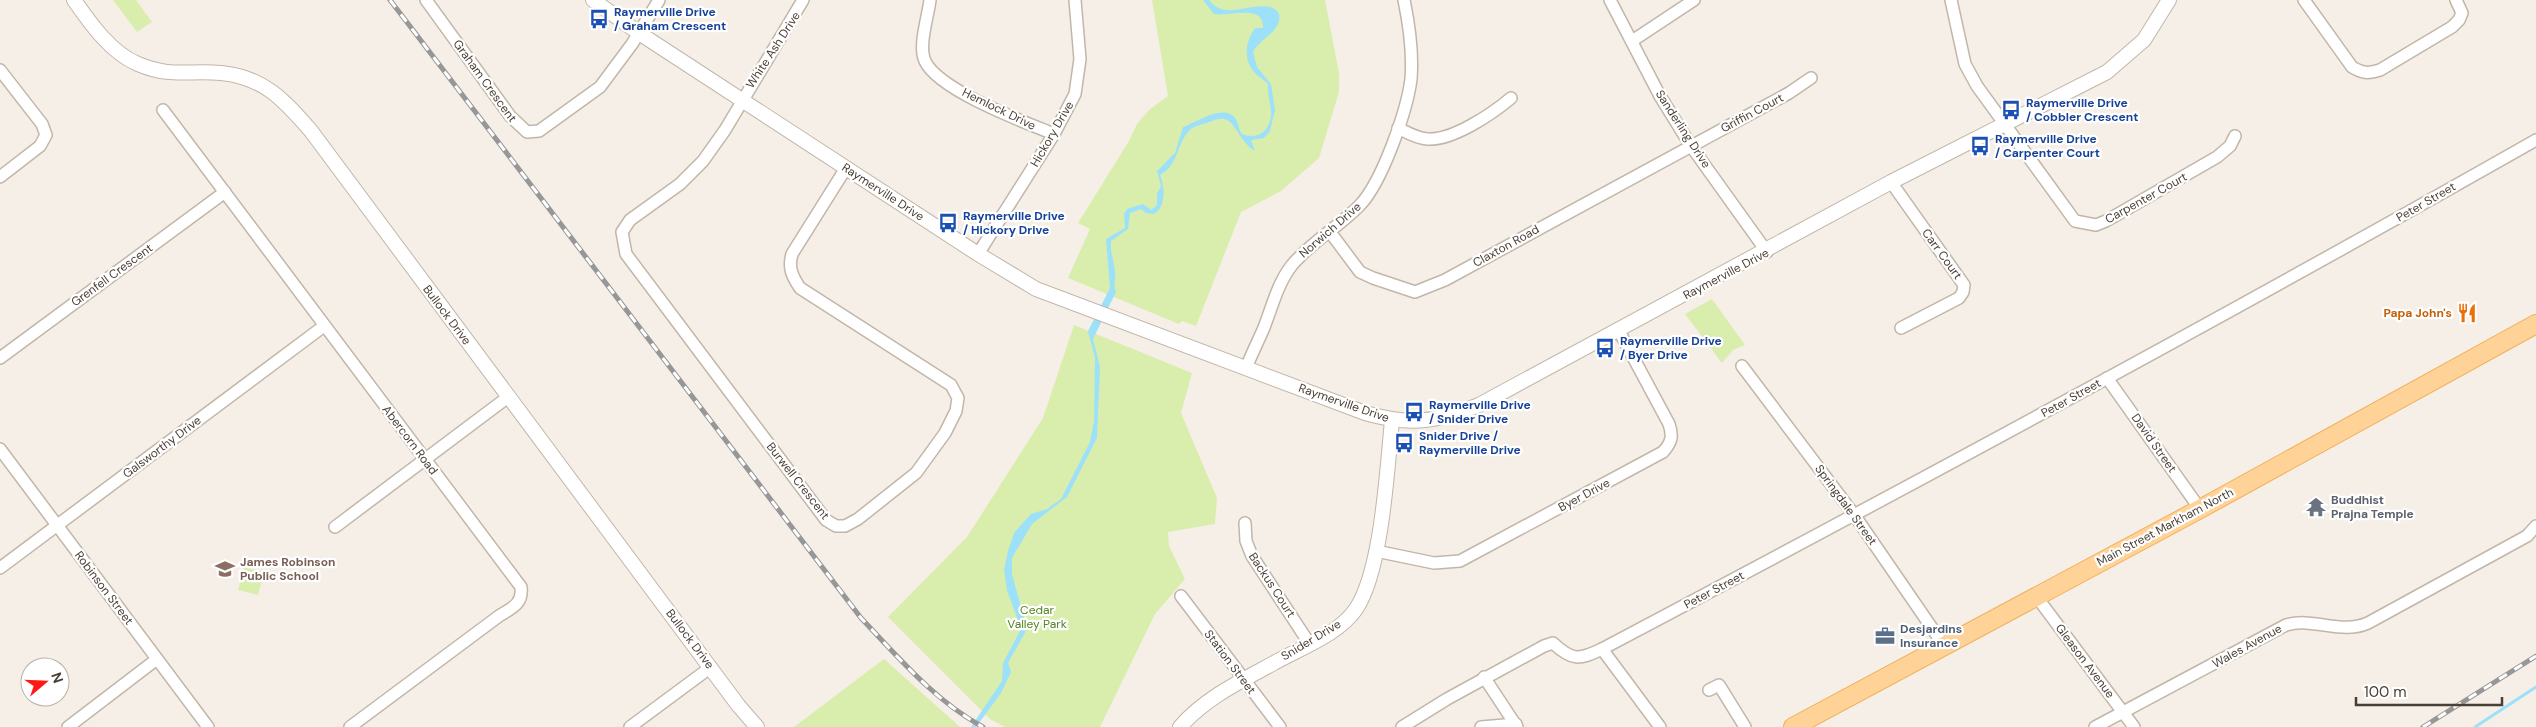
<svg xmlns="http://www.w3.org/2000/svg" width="2536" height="727" font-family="'DM Sans',sans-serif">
  <rect width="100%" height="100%" fill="#f5efe7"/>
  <!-- green -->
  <g fill="#d9eeac">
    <polygon points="113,0 136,0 152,22 137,32"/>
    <polygon points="1152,0 1325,0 1339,73 1339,92 1319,158 1281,191 1241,212 1196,326 1182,321 1179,324 1068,278 1090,229 1078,223 1129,141 1137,124 1149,110 1168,96"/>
    <polygon points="1712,299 1745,345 1733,350 1722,363 1685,314"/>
    <polygon points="1074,325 1192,373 1181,413 1217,498 1215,524 1168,532 1169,546 1185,579 1155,614 1100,727 1005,727 990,719 888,617 967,537 1043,418"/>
    <polygon points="244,567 264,572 258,595 238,590"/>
    <polygon points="884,659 960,727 794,727"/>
  </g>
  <!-- water -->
  <path fill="#9de0f9" d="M1203,0H1209C1215,8 1223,11 1233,10C1246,9 1274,0 1279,14C1280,18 1279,22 1277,26C1271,36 1261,39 1253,52L1257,67L1271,84L1275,110L1270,131L1264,138L1251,140L1255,151C1241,143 1235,123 1227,120C1221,117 1215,120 1209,122C1204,124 1194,126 1191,129C1176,142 1180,164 1160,175C1165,187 1166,207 1154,214L1146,213L1141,209L1130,213L1128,229L1111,241C1110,252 1114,261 1115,272C1116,280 1113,284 1116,292L1093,339L1100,367L1097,438L1067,497L1032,524L1012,558V574L1027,629L1008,663L1011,672L1001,693L976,727H971L1002,681L1003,663L1021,629L1007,590L1004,570L1008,551L1014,533L1031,514L1047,509L1061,499L1090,442L1094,421L1095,358L1088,331L1110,288L1106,239L1125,228L1124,214L1127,209L1143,204L1151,210L1157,205V194L1161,186L1157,171L1175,153L1183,127C1195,123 1225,102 1236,119C1239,124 1238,129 1242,134C1257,140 1269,132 1271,116C1272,107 1267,95 1268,84C1264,79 1259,78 1255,73C1243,60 1245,42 1255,28H1263C1264,3 1229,17 1214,14Z"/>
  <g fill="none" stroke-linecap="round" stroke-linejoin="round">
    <!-- stream -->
    <polyline stroke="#9de0f9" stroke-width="3" points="2475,727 2536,687"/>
    <defs>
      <g id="minor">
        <polyline points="426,0 510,116 527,132 539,131 600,87 632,44 659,0"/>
        <path d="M803,0L725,130L703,161L680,184L630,220L622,232L626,254L826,520L836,526H845L858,519L916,473L945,433L956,411L958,398L951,385L800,288C792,276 788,268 792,254L846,168"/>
        <path d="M930,0C928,17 918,46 925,61C938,90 1024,122 1054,134"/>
        <polyline points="1610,0 1660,96 1691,146 1767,252"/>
        <polyline points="1951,0 1965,64 1977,86 2075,221 2096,225 2106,221 2217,157 2230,146 2235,136"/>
        <path d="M2304,0L2352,67C2362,73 2368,74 2380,70L2452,27L2459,20L2462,13L2456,0"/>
        <polyline points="1632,41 1694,0"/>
        <polyline points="0,70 42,124 46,135 40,146 0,177"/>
        <path d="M163,110L521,587C523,604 512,608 499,616L350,727"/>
        <path d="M1398,128C1408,133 1416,138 1427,139C1452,141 1492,114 1511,98"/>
        <polyline points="1891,182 1964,285 1963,292 1959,298 1901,328"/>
        <polyline points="1330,232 1360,272 1373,278 1415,292 1445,280 1789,93 1811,78"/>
        <polyline points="978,254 1054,134 1075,94 1080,59 1075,0"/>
        <polyline points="0,358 225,192"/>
        <polyline points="1742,366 1855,516 1945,647"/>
        <path d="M1246,368C1251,356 1257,343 1263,330C1272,308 1277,284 1292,265C1312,241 1339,227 1360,205C1382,182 1407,111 1411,79C1413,54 1409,24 1404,0"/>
        <polyline points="2107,378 2200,509"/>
        <polyline points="0,449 208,727"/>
        <polyline points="1245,523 1246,541 1252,556 1309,643"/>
        <polyline points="335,527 508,397"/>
        <path d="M1376,551L1434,563L1460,561L1663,452C1672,442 1673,436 1669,424L1619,331"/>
        <polyline points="0,568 324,326"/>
        <polyline points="1181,596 1280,727"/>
        <polyline points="2036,596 2134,727"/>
        <polyline points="1602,649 1660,727"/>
        <polyline points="1484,677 1517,727"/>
        <polyline points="1709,690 1719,685 1745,727"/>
        <polyline points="68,727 157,659"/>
        <polyline points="630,727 711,667"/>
        <path d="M1402,727L1447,699L1544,646L1553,643C1572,661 1579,660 1602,649C1916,483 2228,315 2536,140"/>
        <polyline points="1481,727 1516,724"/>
        <path d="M2095,727L2286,625C2314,617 2341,635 2368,623L2527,536L2536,526"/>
      </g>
      <g id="tertiary">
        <path d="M74,0C90,23 111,53 138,64C171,78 188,70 221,73C264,77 284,100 311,131L738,705L757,727"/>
        <path d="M593,0L639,33L978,254L1036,289L1365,413C1410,426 1436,422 1479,405L1891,182L2107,72L2144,40L2169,0"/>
        <path d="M1180,727C1205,698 1241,681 1274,663C1300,648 1338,635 1356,609C1382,570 1387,469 1392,421"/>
      </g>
      <polyline id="primary" points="1793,727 2200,509 2536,324"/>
    </defs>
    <!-- minor casing -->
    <use href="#minor" stroke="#c2b6a9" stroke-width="14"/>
    <!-- tertiary casing -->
    <use href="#tertiary" stroke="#c2b6a9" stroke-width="16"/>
    <!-- primary casing -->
    <use href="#primary" stroke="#f1af5a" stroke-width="20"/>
    <!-- minor -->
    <use href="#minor" stroke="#fff" stroke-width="11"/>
    <!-- tertiary -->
    <use href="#tertiary" stroke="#fff" stroke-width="14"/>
    <!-- primary -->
    <use href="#primary" stroke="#ffd397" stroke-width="18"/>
    <defs>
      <g id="rail">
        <path d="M390,0L861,618C899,658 935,701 983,727"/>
        <polyline points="2423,727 2536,656"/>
      </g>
    </defs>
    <!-- rail casing -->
    <use href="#rail" stroke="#979797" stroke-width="5"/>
    <!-- rail -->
    <use href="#rail" stroke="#fff" stroke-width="3" stroke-dasharray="9" stroke-linecap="butt"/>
  </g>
  <!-- icons -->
  <defs>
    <symbol id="bus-bare" viewBox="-9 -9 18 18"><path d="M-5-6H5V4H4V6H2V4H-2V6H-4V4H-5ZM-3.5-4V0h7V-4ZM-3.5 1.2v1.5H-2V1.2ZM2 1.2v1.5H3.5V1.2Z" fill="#1a4fb4" stroke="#fff" stroke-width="2.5" paint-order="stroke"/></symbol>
    <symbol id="restaurant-bare" viewBox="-9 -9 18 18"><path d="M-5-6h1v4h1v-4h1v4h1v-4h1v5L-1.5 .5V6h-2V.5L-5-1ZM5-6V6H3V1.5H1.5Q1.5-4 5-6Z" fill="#e8710a" stroke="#fff" stroke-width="2.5" paint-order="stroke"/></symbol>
    <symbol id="temple-bare" viewBox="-9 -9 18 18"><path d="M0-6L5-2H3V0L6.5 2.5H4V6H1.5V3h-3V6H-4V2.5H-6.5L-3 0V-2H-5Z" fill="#6b7280" stroke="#fff" stroke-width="2.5" paint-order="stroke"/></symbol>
    <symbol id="school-bare" viewBox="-9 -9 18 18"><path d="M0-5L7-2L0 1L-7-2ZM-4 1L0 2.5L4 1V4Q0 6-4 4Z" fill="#8d6e63" stroke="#fff" stroke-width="2.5" paint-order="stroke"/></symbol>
    <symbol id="office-bare" viewBox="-9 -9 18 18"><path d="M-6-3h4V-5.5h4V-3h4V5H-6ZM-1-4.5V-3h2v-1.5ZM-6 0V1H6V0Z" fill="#5c6f8a" stroke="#fff" stroke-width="2.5" paint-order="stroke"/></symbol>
  </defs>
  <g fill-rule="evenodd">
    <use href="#bus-bare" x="585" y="5" width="28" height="28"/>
    <use href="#bus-bare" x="1997" y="96" width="28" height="28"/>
    <use href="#bus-bare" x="1966" y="132" width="28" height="28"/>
    <use href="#bus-bare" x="934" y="209" width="28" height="28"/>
    <use href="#restaurant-bare" x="2453" y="299" width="28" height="28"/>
    <use href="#bus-bare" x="1591" y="334" width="28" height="28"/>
    <use href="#bus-bare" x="1400" y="398" width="28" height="28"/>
    <use href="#bus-bare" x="1390" y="429" width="28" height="28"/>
    <use href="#temple-bare" x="2302" y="493" width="28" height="28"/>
    <use href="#school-bare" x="211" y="555" width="28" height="28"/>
    <use href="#office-bare" x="1871" y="622" width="28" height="28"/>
  </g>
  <g text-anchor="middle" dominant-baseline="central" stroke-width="4.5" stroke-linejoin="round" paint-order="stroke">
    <!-- transit labels -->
    <g font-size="12" font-weight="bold" fill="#164399" stroke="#fff" text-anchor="start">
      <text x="614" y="12">Raymerville Drive<tspan x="614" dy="14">/ Graham Crescent</tspan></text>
      <text x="2026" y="103">Raymerville Drive<tspan x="2026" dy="14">/ Cobbler Crescent</tspan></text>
      <text x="1995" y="139">Raymerville Drive<tspan x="1995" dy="14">/ Carpenter Court</tspan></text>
      <text x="963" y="216">Raymerville Drive<tspan x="963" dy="14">/ Hickory Drive</tspan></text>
      <text x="1620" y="341">Raymerville Drive<tspan x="1620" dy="14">/ Byer Drive</tspan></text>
      <text x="1429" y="405">Raymerville Drive<tspan x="1429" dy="14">/ Snider Drive</tspan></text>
      <text x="1419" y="436">Snider Drive /<tspan x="1419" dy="14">Raymerville Drive</tspan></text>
    </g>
    <!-- street labels -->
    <g font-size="12" fill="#4a3f35" stroke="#fff">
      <text transform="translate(773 50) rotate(-57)">White Ash Drive</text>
      <text transform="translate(485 81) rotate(54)">Graham Crescent</text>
      <text transform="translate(999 109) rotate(26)">Hemlock Drive</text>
      <text transform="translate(1752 113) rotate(-28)">Griffin Court</text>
      <text transform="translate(1683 129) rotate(57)">Sanderling Drive</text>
      <text transform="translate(1052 134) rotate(-60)">Hickory Drive</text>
      <text transform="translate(883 192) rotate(33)">Raymerville Drive</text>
      <text transform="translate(2146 198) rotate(-29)">Carpenter Court</text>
      <text transform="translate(2426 202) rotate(-30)">Peter Street</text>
      <text transform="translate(1330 230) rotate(-41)">Norwich Drive</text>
      <text transform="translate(1506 246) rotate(-29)">Claxton Road</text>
      <text transform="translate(1942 254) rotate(54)">Carr Court</text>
      <text transform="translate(1726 274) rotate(-28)">Raymerville Drive</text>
      <text transform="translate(112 275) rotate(-36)">Grenfell Crescent</text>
      <text transform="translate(447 315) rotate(53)">Bullock Drive</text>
      <text transform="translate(2071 398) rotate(-29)">Peter Street</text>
      <text transform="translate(1344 403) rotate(19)">Raymerville Drive</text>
      <text transform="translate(410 440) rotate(53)">Abercorn Road</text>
      <text transform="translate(2154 443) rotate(55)">David Street</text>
      <text transform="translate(162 447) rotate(-37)">Galsworthy Drive</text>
      <text transform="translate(798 481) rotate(52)">Burwell Crescent</text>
      <text transform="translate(1584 495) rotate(-28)">Byer Drive</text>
      <text transform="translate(1846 505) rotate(54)">Springdale Street</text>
      <text transform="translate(2165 527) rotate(-28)">Main Street Markham North</text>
      <text transform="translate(1272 585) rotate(57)">Backus Court</text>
      <text transform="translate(104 588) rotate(53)">Robinson Street</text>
      <text transform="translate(1714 590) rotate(-28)">Peter Street</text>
      <text transform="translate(690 639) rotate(53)">Bullock Drive</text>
      <text transform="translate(1311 640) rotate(-31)">Snider Drive</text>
      <text transform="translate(2247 646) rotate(-29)">Wales Avenue</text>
      <text transform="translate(2085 661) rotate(53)">Gleason Avenue</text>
      <text transform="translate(1230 662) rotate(53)">Station Street</text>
    </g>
    <!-- food labels -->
    <g font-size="12" font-weight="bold" fill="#c56008" stroke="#fff" text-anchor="end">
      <text x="2452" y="313">Papa John's</text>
    </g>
    <!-- worship labels -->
    <g font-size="12" font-weight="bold" fill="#5b616d" stroke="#fff" text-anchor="start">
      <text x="2331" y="500">Buddhist<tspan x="2331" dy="14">Prajna Temple</tspan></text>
    </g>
    <!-- education labels -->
    <g font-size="12" font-weight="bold" fill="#785e54" stroke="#fff" text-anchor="start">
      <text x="240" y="562">James Robinson<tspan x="240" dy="14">Public School</tspan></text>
    </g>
    <!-- park labels -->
    <g font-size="12" fill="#548321" stroke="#fff">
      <text x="1037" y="610">Cedar<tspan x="1037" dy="14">Valley Park</tspan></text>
    </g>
    <!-- service labels -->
    <g font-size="12" font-weight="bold" fill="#4e5e75" stroke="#fff" text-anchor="start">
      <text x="1900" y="629">Desjardins<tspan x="1900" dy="14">Insurance</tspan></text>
    </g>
  </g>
  <!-- north arrow -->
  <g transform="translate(45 682) rotate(71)"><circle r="24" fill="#ffffff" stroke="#b7b2ae"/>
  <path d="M0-4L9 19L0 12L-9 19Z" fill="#ff1815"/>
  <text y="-8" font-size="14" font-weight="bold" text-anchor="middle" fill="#4a3f35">N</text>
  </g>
  <!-- scale -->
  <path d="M2356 697v8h146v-8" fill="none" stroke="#4a3f35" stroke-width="2.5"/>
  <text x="2364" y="697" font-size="15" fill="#4a3f35" stroke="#ffffff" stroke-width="4" paint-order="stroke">100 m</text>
</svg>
